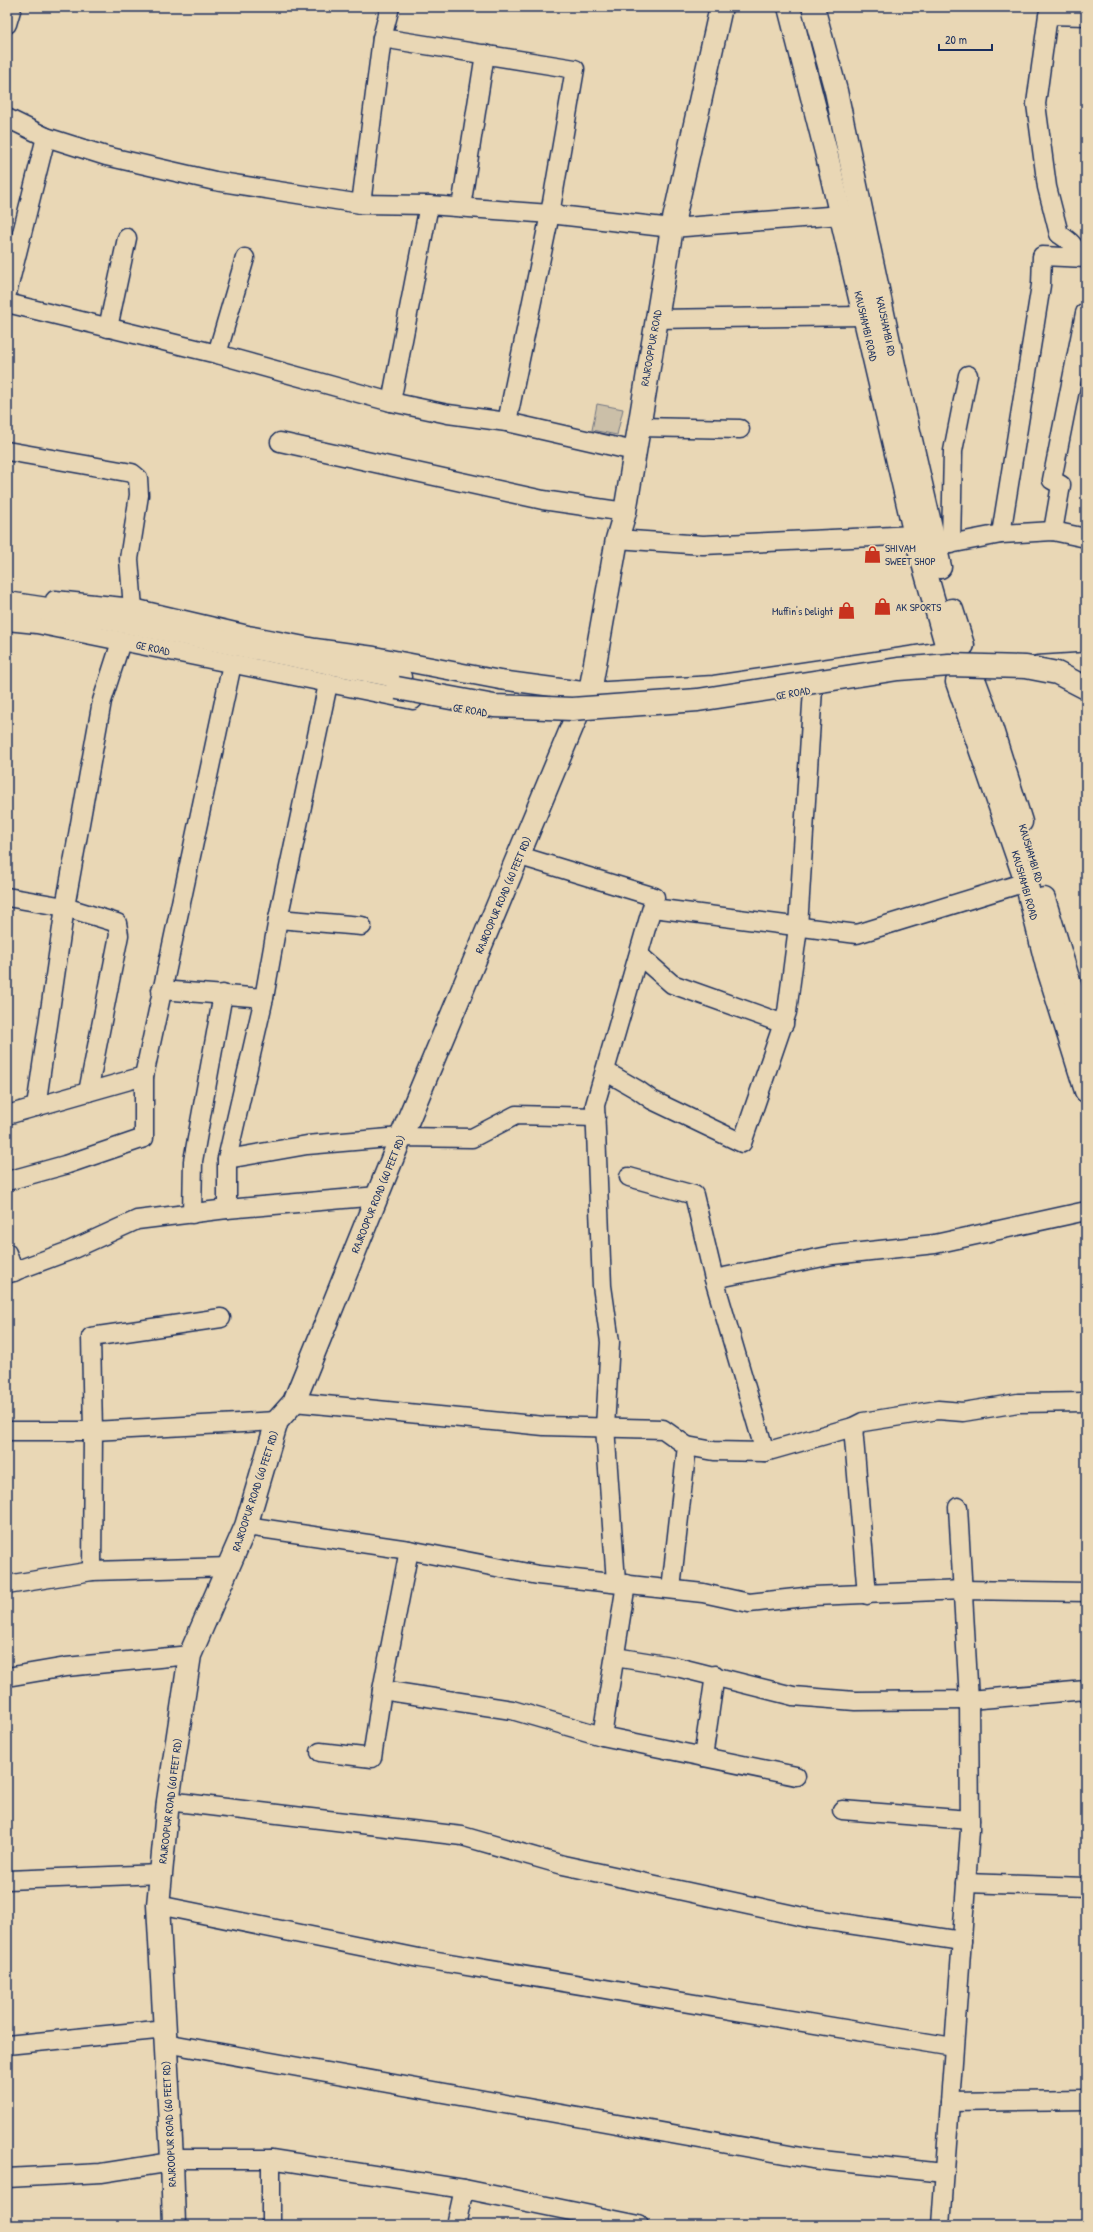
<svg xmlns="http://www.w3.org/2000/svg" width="1093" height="2232" font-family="'Patrick Hand',sans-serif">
  <rect width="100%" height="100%" fill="#e9d7b5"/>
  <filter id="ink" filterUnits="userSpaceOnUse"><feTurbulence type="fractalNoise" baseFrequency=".025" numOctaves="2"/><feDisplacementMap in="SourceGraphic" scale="8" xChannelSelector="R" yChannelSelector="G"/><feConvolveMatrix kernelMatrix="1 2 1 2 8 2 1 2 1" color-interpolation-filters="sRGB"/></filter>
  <g filter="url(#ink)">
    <!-- green -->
    <polygon fill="#cbbfa8" stroke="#737783" points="597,404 623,409 617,435 592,430"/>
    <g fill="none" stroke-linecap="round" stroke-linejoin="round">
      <defs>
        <g id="minor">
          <polyline points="7,24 12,7"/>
          <polyline points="382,38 575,69 550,214 507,422"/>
          <polyline points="7,118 46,137 106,156 215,181 361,204 429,205 550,214 672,228 841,215"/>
          <polyline points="361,204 382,38 390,7"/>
          <polyline points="461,207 485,54"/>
          <path d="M1077,256C1076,245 1068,240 1059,234L1047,187L1036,104L1048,15L1086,16"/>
          <polyline points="7,293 46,137"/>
          <polyline points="7,303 217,354 391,402 448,414 507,422 634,451"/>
          <polyline points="656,319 863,316"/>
          <polyline points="108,328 127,238"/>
          <polyline points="217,354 245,258"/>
          <polyline points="391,402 429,205"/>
          <polyline points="638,427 740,429"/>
          <polyline points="280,442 543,500 625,512"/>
          <polyline points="7,451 132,473 138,478 139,495 129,559 133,608"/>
          <polyline points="1053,531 1061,485 1052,480 1085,313"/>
          <polyline points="1001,534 1041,285 1042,256 1086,258"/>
          <polyline points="617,539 703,545 915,535"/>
          <polyline points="951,544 953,451 968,375"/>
          <polyline points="939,546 1001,534 1053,531 1086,538"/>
          <polyline points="55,600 133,608 248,635 315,648 374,656 500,680 590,692 714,685 937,652"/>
          <polyline points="7,621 37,624 413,700"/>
          <polyline points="1037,665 1086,662"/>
          <polyline points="520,856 655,897 595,1105 602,1286 610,1342 605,1427 616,1582"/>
          <polyline points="7,897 65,907 117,923 119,935 88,1092"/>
          <polyline points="653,908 857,934 1026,882"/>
          <polyline points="278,919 362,926"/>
          <polyline points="639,955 672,984 784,1024"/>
          <polyline points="161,990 264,998"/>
          <polyline points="605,1071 638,1090 652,1100 742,1143 787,1012 798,927 813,689"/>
          <polyline points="36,1107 65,907 102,701 121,642"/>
          <polyline points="7,1115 144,1076"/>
          <polyline points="227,1159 307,1145 401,1137 472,1138 516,1115 596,1117"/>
          <polyline points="629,1177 694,1195 714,1279 765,1452"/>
          <polyline points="7,1181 65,1165 144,1138 144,1076 232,664"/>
          <polyline points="227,1209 227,1159 264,998 278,919 328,684"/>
          <polyline points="192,1214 193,1161 223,994"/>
          <polyline points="7,1253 14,1272"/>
          <polyline points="7,1274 69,1251 137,1220 227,1209 378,1196"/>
          <polyline points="714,1279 833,1255 935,1244 1086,1211"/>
          <polyline points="294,1402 544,1426 663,1429 687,1446 714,1451 765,1452 853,1427 863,1422 938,1410 963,1412 1018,1403 1086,1402"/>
          <polyline points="853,1427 867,1595"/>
          <polyline points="7,1431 93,1431 277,1421"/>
          <polyline points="246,1526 409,1550 538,1575 703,1593 749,1603 814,1596 963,1590 1086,1592"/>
          <polyline points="92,1571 93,1431 91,1337 221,1318"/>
          <polyline points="626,1584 602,1736 796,1776"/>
          <polyline points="7,1585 92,1571 230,1567"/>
          <polyline points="671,1589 687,1446"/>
          <polyline points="615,1657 677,1667 793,1696 855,1701 969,1700 1086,1690"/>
          <polyline points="7,1677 66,1667 190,1655"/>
          <polyline points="382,1690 512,1710 602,1736"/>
          <polyline points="320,1752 372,1758 382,1690 409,1550"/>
          <polyline points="703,1757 715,1675"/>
          <polyline points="168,1801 462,1836 563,1865 808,1918 962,1941"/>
          <polyline points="842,1810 970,1820"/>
          <polyline points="7,1880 161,1874"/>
          <polyline points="966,1883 1086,1887"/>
          <polyline points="158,1905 419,1958 953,2047"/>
          <polyline points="165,2043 812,2159 944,2173"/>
          <polyline points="7,2045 166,2029"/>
          <polyline points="950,2102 1086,2100"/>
          <polyline points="172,2159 271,2159 464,2189 639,2225"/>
          <polyline points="7,2178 101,2173 172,2162"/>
          <polyline points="271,2225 271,2159"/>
          <polyline points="456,2225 464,2189"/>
          <polyline points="941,2225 970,1830 969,1700 958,1507"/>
        </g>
        <g id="major">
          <polyline points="789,7 826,152 915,535 946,644"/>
          <polyline points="813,7 836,91 895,370 940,567"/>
          <polyline points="7,603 100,617 400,677"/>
          <polyline points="952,610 963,645"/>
          <polyline points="971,671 988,717 1021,822"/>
          <polyline points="957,682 1026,882 1047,966 1086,1091"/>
          <polyline points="1044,899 1086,1037"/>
          <polyline points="174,2225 172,2159 158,1905 168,1801 190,1655 246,1526 277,1421 294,1402 401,1137 577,715 590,692 617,539 625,512 672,228 721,7"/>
        </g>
      </defs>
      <!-- minor casing -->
      <use href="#minor" stroke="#1b2f5e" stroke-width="21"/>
      <!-- major casing -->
      <use href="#major" stroke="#1b2f5e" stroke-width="25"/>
      <!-- minor -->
      <use href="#minor" stroke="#e9d7b5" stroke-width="18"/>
      <!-- major -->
      <use href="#major" stroke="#e9d7b5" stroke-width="22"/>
      <defs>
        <polyline id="major-bridge" points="397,688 494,706 572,709 698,700 898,669 949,665 1026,667 1057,673 1086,688"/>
      </defs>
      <!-- major-bridge casing -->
      <use href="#major-bridge" stroke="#1b2f5e" stroke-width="25" stroke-linecap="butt"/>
      <!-- major-bridge -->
      <use href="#major-bridge" stroke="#e9d7b5" stroke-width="22"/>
    </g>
  </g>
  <!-- icons -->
  <defs>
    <symbol id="shop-bare" viewBox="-9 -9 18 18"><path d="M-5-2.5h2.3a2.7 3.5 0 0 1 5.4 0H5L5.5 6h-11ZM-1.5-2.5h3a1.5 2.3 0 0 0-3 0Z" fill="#c8321e" stroke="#e9d7b5" stroke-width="2.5" paint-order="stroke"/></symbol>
  </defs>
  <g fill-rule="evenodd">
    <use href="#shop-bare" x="860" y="542" width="25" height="25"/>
    <use href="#shop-bare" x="870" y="594" width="25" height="25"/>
    <use href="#shop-bare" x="834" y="598" width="25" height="25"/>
  </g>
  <g text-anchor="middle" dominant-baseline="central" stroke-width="4" stroke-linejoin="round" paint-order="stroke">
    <!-- street labels -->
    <g font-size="11" fill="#1b2f5e" stroke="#e9d7b5">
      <text transform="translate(866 326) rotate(77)">KAUSHAMBI ROAD</text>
      <text transform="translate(886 326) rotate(78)">KAUSHAMBI RD</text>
      <text transform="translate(651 348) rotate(-80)">RAJROOPPUR ROAD</text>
      <text transform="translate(153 648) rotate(12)">GE ROAD</text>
      <text transform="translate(793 693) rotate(-10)">GE ROAD</text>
      <text transform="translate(470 710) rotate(9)">GE ROAD</text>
      <text transform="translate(1031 853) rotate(73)">KAUSHAMBI RD</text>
      <text transform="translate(1025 885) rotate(74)">KAUSHAMBI ROAD</text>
      <text transform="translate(503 895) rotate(-67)">RAJROOPUR ROAD (60 FEET RD)</text>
      <text transform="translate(378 1194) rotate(-68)">RAJROOPUR ROAD (60 FEET RD)</text>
      <text transform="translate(255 1491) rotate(-72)">RAJROOPUR ROAD (60 FEET RD)</text>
      <text transform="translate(170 1801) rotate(-83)">RAJROOPUR ROAD (60 FEET RD)</text>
      <text transform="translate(169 2124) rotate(-93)">RAJROOPUR ROAD (60 FEET RD)</text>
    </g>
    <!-- poi labels -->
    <g font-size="11" fill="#1b2f5e" stroke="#e9d7b5" text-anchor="start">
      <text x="885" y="548">SHIVAM<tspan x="885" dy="13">SWEET SHOP</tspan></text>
      <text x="896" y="607">AK SPORTS</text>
      <text x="833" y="611" text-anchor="end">Muffin's Delight</text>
    </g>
  </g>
  <!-- margin -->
  <rect width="1093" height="2232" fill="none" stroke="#e9d7b5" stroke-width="24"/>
  <rect x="12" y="12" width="1069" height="2208" fill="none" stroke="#1b2f5e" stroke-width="1.5" filter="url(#ink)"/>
  <!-- scale -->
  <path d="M939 44v6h53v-6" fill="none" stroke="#1b2f5e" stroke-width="2"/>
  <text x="945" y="44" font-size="12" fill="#1b2f5e" stroke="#e9d7b5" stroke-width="3" paint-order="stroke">20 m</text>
</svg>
